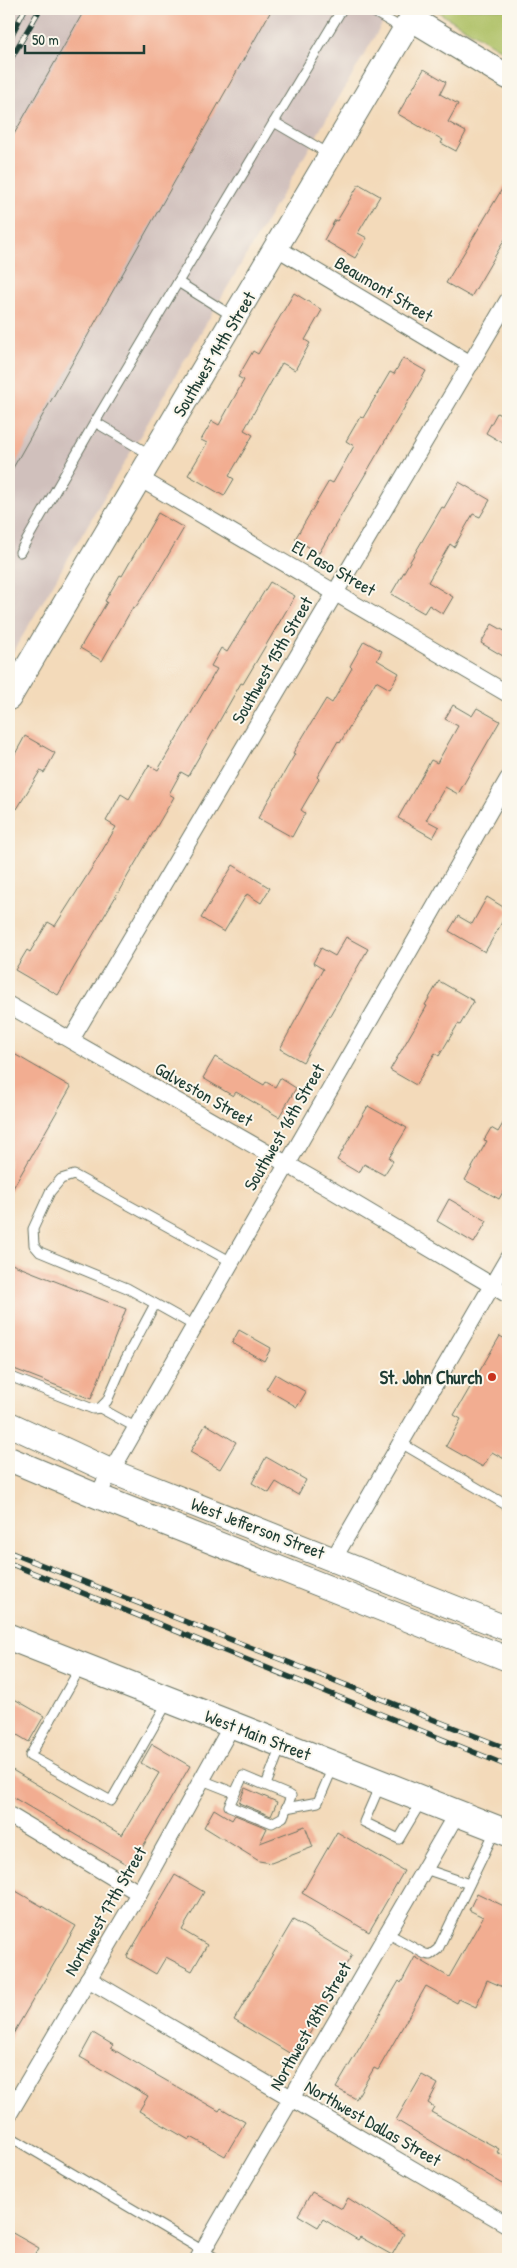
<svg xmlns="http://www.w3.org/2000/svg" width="517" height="2268" font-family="'Patrick Hand',sans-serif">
  <rect width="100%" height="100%" fill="#fbf7ec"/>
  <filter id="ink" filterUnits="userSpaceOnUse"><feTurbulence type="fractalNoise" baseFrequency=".02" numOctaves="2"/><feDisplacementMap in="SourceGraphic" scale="10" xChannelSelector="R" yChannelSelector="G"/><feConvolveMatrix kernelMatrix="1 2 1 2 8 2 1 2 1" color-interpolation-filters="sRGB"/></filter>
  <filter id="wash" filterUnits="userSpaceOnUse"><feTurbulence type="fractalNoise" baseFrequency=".0096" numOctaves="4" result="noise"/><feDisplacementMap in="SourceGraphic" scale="20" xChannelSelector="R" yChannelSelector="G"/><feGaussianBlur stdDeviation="1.12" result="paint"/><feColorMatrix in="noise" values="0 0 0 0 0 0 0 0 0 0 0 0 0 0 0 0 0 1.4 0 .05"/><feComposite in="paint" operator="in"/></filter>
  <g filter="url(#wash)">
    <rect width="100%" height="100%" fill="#f3daba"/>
    <!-- industrial -->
    <polygon fill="#d0c0bc" points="9,9 391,9 9,659"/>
    <!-- green -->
    <polygon fill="#acbf62" stroke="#667e4b" points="433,9 508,9 508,54"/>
    <g id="blocks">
      <!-- building -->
      <g fill="#f2ad91">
        <polygon points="85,9 272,9 9,475 9,143"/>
        <polygon points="424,69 446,82 440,94 458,104 448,122 466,132 456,151 441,143 443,140 398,114"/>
        <polygon points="508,179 508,234 471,297 446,283"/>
        <polygon points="359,184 380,196 358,233 367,238 355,258 324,240 335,220 337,221"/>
        <polygon points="294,293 322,310 305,340 310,343 295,370 282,363 244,430 253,435 229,476 234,479 224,496 188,475 207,443 201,440 212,421 219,425 244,380 238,377 253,351 258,354"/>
        <polygon points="403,358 426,371 319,553 295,539 329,481 333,483 354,446 346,441 360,417 363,418 390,372 394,374"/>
        <polygon points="497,413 508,420 508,446 486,433"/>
        <polygon points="459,482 490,500 480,517 473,514 454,547 450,544 428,582 453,597 443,614 429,605 424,613 391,594 442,507 444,508"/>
        <polygon points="158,513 184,528 150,586 135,608 133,607 102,661 80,648 107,602 105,601 120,575 122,576"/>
        <polygon points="270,582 295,596 243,684 241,683 188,776 181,772 169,794 174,797 58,995 15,970 27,950 30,952 48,922 55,926 95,863 116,827 106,821 121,794 129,799 149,765 158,770 217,669 211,666 221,648 227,652"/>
        <polygon points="492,624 508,633 508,659 481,643"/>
        <polygon points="364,641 382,651 377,660 399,673 390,689 376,681 340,743 338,741 317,777 319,779 301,810 305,813 292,837 258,818 295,754 293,753 326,699 332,703 352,668 350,666"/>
        <polygon points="453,705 472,716 477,708 500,721 458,794 445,787 426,820 439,827 433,838 398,818 431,760 437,763 458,726 445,719"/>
        <polygon points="25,736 55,753 44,773 40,771 17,809 9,804 9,765"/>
        <polygon points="233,865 270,888 261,903 247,894 224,932 201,918"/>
        <polygon points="487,897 508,910 508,912 485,952 449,931 458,916 472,924"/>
        <polygon points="346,937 368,949 303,1062 280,1049 323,969 313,963 321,948 335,956"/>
        <polygon points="439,981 474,1001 460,1025 458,1024 439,1056 435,1053 416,1085 390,1070 427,1006 425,1005"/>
        <polygon points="9,1051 71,1087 9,1195"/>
        <polygon points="215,1057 264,1085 266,1082 275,1087 280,1078 296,1088 279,1117 236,1092 233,1096 203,1078"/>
        <polygon points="368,1106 407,1128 389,1158 393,1161 384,1175 364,1164 359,1173 337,1160"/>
        <polygon points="508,1115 508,1183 499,1199 465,1180 487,1141 484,1140 491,1128 498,1132"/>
        <polygon points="449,1199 487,1221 474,1243 437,1221"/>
        <polygon points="9,1263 126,1309 91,1399 9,1367"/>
        <polygon points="239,1330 271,1348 264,1361 232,1343"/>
        <polygon points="500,1336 508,1341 508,1461 492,1452 483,1467 446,1446 461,1419 454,1415"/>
        <polygon points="275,1374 306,1392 297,1407 266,1389"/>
        <polygon points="206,1424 236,1442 220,1469 190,1452"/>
        <polygon points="266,1457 306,1480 298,1495 276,1482 269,1493 252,1483"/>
        <polygon points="9,1696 44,1716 29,1742 9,1730"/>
        <polygon points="152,1744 190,1766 131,1867 9,1795 9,1768 122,1835 159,1773 141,1763"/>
        <polygon points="245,1788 277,1802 271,1816 239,1803"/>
        <polygon points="214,1809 232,1820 235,1815 267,1828 260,1843 305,1826 313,1847 271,1863 259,1861 204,1827"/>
        <polygon points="337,1832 404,1871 369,1932 302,1893"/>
        <polygon points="175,1875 204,1892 182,1930 207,1945 192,1971 166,1957 156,1974 127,1957"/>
        <polygon points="9,1887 76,1926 9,2041"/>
        <polygon points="477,1893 508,1908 508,1989 487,1980 476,2007 459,1999 457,2003 426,1986 378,2070 374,2068 356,2099 336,2088 399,1981 401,1983 415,1957 449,1977 483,1917 469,1910"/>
        <polygon points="293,1920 352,1955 339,1976 342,1978 296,2057 234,2020"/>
        <polygon points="93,2033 113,2045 111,2048 146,2069 219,2111 221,2108 245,2122 225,2156 191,2137 189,2140 139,2111 148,2096 80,2057"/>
        <polygon points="422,2075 438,2084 428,2103 434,2107 431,2112 499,2149 497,2152 508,2158 508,2187 396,2120"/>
        <polygon points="312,2192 342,2209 348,2198 404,2234 392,2255 360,2237 358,2240 323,2219 318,2227 298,2215"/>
        <polygon points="9,2231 39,2248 33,2259 9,2259"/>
      </g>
    </g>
  </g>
  <g filter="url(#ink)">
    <use href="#blocks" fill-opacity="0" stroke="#697463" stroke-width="1"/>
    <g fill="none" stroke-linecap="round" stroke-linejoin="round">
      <defs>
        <g id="lane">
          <polyline points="369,9 405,30"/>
          <polyline points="329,154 274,122 342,9"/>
          <polyline points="234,317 178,282 274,122"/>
          <polyline points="95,422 178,282"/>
          <polyline points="20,552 95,422 151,455"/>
          <polyline points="193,1325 127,1288 40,1252 34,1245 33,1229 50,1192 61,1179 74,1175 230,1261"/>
          <polyline points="9,1376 93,1409 100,1408 107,1401 125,1360 155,1304"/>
          <polyline points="100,1408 135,1427"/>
          <polyline points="401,1443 508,1506"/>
          <polyline points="80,1668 30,1756 111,1801 167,1703"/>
          <polygon points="243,1776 291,1796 283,1817 272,1823 229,1806"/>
          <polyline points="202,1780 235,1793"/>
          <polyline points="266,1785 281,1746"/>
          <polyline points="380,1785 364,1822 399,1839 421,1802"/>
          <polyline points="286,1808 318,1802 333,1767"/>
          <polyline points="425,1869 469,1884"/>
          <polyline points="387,1933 425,1954 430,1955 438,1949 495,1831"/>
          <polyline points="9,2136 217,2259"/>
        </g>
        <g id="street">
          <polyline points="277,248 471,364"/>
          <polyline points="139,478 508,694"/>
          <polyline points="9,1005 325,1186 508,1295"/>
          <polyline points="71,1040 508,300"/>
          <polyline points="97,1496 508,779"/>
          <polyline points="334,1558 508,1258"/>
          <polyline points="9,1815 139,1893"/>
          <polyline points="88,1979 508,2225"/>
          <polyline points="9,2114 139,1893 232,1725"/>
          <polyline points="198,2259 457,1813"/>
        </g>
        <g id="secondary">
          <polyline points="412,19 508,77"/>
          <polyline points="9,698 417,9"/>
          <polyline points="9,1424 110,1471 508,1629"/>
          <polyline points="9,1459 97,1496 508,1659"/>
        </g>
        <polyline id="primary" points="9,1637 508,1833"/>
      </defs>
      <!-- lane casing -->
      <use href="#lane" stroke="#697463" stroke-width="11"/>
      <!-- street casing -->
      <use href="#street" stroke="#697463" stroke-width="18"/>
      <!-- secondary casing -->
      <use href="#secondary" stroke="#697463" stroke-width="26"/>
      <!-- primary casing -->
      <use href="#primary" stroke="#697463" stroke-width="28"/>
      <!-- lane -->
      <use href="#lane" stroke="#fff" stroke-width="9"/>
      <!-- street -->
      <use href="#street" stroke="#fff" stroke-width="16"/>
      <!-- secondary -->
      <use href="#secondary" stroke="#fff" stroke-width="24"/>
      <!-- primary -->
      <use href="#primary" stroke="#fff" stroke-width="26"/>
      <defs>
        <g id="rail">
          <polyline points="9,40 25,9"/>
          <polyline points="9,62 40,9"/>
          <polyline points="9,1552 508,1749"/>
          <polyline points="9,1563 508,1766"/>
        </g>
      </defs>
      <!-- rail casing -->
      <use href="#rail" stroke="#1f3d34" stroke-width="5.5"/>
      <!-- rail -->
      <use href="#rail" stroke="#fbf7ec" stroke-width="4" stroke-dasharray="11" stroke-linecap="butt"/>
    </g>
  </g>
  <!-- markers -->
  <circle fill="#c8321e" stroke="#fbf7ec" stroke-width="2" cx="492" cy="1377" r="5"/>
  <g text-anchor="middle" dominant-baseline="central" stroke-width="4" stroke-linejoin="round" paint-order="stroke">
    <!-- street labels -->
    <g font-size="18" fill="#1f3d34" stroke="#fbf7ec">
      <text transform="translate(384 289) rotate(31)">Beaumont Street</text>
      <text transform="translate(214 354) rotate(-59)">Southwest 14th Street</text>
      <text transform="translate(334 568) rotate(30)">El Paso Street</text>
      <text transform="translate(272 660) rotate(-60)">Southwest 15th Street</text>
      <text transform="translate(204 1094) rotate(30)">Galveston Street</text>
      <text transform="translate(284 1127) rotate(-60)">Southwest 16th Street</text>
      <text transform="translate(258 1528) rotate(21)">West Jefferson Street</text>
      <text transform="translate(258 1735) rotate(21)">West Main Street</text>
      <text transform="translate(105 1911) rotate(-60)">Northwest 17th Street</text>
      <text transform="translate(310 2026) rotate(-60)">Northwest 18th Street</text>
      <text transform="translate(373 2123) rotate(30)">Northwest Dallas Street</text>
    </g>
    <!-- poi labels -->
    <g font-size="18" font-weight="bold" fill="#1f3d34" stroke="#fbf7ec" text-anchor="end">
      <text x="482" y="1377">St. John Church</text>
    </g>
  </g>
  <!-- margin -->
  <rect width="517" height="2268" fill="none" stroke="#fbf7ec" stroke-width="30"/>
  <!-- scale -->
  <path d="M25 45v8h119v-8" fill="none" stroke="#1f3d34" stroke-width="2.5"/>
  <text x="32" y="45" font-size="15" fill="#1f3d34" stroke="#fbf7ec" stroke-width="4" paint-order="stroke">50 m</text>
</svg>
